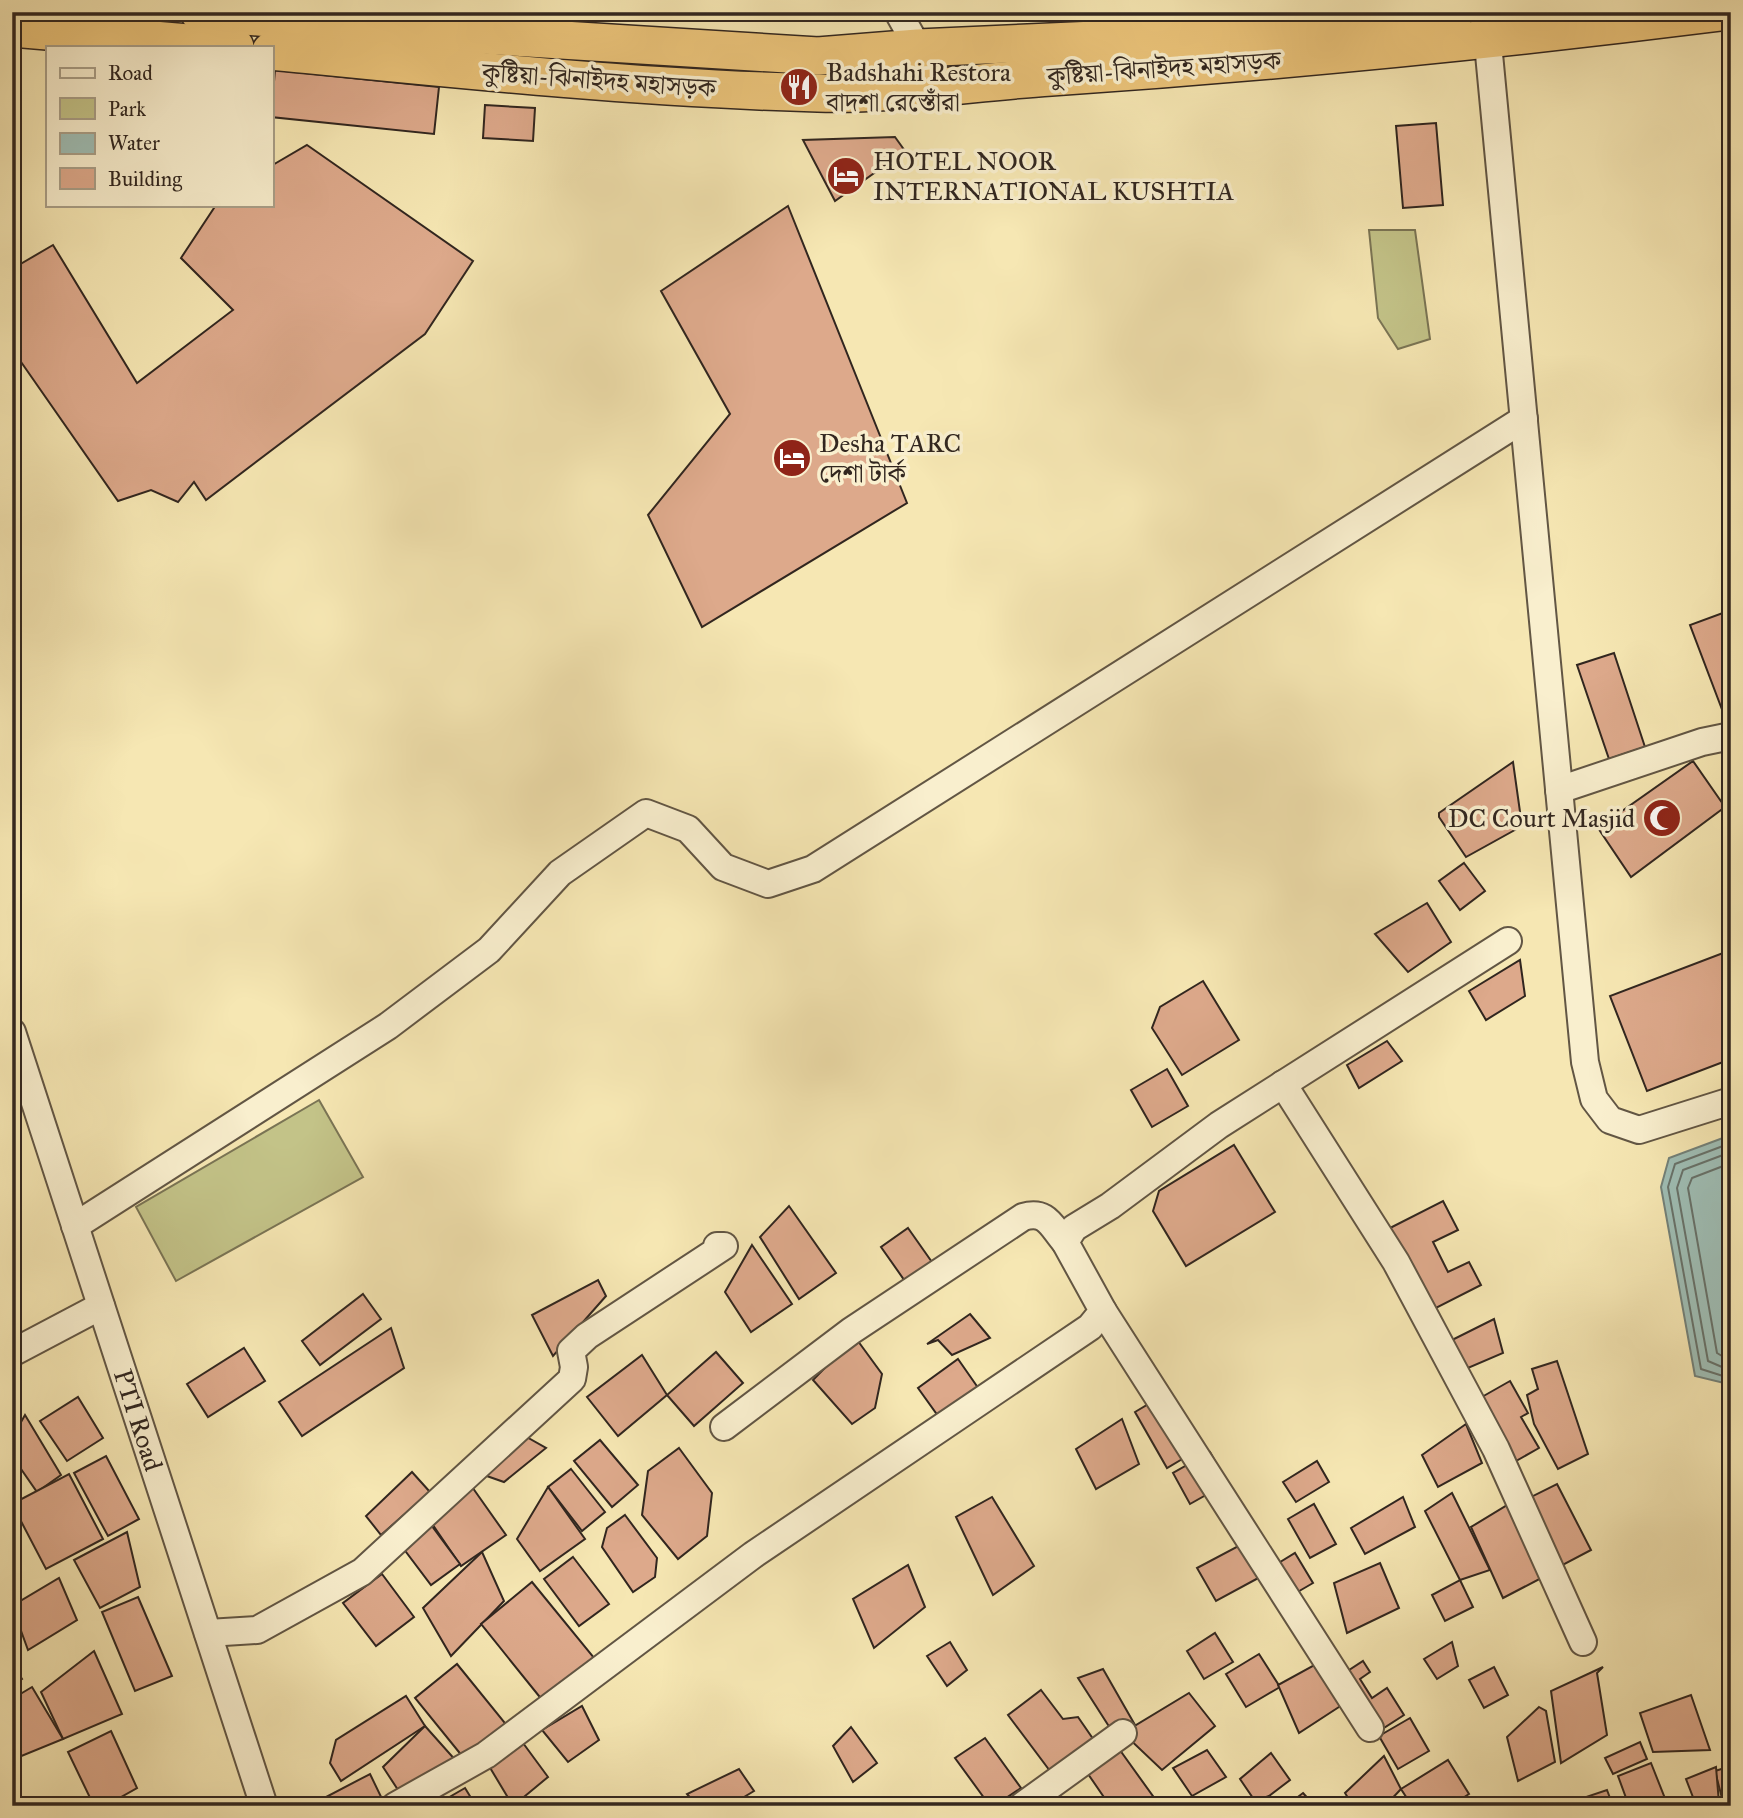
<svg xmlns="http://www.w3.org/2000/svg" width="1743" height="1818" font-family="'IM FELL Great Primer','Noto Serif Bengali',serif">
  <rect width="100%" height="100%" fill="#f6e7b3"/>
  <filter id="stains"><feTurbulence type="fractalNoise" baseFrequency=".00286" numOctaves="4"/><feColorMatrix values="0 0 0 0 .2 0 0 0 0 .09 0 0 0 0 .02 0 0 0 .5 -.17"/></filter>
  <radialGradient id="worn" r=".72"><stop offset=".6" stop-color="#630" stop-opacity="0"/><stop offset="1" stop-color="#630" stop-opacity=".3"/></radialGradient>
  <!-- green -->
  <g fill="#c3c388" stroke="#7a7454" stroke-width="2">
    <polygon points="1369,230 1415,230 1430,339 1398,349 1378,318"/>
    <polygon points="319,1100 363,1177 176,1281 136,1207"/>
  </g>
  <!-- water -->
  <polygon fill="#9fbeb5" stroke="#738179" stroke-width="2" points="1731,1135 1731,1380 1724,1383 1695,1376 1661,1187 1669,1158"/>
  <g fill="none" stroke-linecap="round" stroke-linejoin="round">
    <!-- shore -->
    <g stroke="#68726a" stroke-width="2">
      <polyline points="1731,1143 1675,1164 1668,1187 1701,1369 1723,1376 1731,1374"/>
      <polyline points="1731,1152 1683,1170 1677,1188 1708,1361 1722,1367 1731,1366"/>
      <polyline points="1731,1163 1692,1178 1688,1188 1717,1353 1722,1356 1731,1355"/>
    </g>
  </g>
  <!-- building -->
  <g fill="#dda98b" stroke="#31261f" stroke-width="2">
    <polygon points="808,12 871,12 872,14 806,19"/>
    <polygon points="275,70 439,87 434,134 271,117"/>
    <polygon points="485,105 535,108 533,141 483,138"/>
    <polygon points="1436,123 1443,205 1403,208 1396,126"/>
    <polygon points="895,137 905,151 835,201 803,140"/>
    <polygon points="307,145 473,261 425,334 206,500 194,482 178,502 151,490 118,501 12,349 12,269 53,245 137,383 233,310 181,258 216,205 271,205 271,166"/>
    <polygon points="788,206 907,503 702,627 648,515 730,414 661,291"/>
    <polygon points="1731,610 1731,718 1726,720 1690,625"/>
    <polygon points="1614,653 1645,747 1609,759 1577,665"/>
    <polygon points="1693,761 1725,807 1631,877 1598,828"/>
    <polygon points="1513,762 1522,826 1466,857 1439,817 1439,813"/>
    <polygon points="1464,863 1485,891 1460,910 1439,881"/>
    <polygon points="1427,903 1451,942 1408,972 1375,934"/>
    <polygon points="1731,950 1731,1059 1647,1091 1610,996"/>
    <polygon points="1520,960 1525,996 1486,1020 1469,991"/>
    <polygon points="1203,981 1239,1040 1182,1075 1152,1028 1160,1007"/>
    <polygon points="1387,1041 1402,1061 1359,1088 1347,1065"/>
    <polygon points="1167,1069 1188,1106 1152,1127 1131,1090"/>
    <polygon points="1234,1145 1275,1212 1186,1266 1153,1211 1159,1191"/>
    <polygon points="1443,1201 1458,1230 1433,1242 1448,1272 1469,1262 1481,1285 1432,1310 1390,1228"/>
    <polygon points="789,1206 836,1273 799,1299 760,1237"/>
    <polygon points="908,1228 934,1265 907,1284 881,1247"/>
    <polygon points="752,1245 792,1304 751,1332 725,1292"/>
    <polygon points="598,1280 606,1296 553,1356 532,1315"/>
    <polygon points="363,1294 381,1319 320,1365 302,1341"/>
    <polygon points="970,1314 990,1338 952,1355 938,1340 927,1344"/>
    <polygon points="1494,1319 1503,1353 1461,1371 1448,1342"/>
    <polygon points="391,1328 404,1368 302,1436 279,1402"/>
    <polygon points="855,1337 882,1374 875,1408 852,1424 813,1380"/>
    <polygon points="244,1348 265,1381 208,1417 187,1384"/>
    <polygon points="716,1352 743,1383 694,1426 667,1395"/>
    <polygon points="642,1355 667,1395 618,1436 587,1397"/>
    <polygon points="958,1359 981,1392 941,1420 918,1388"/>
    <polygon points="1557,1361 1588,1454 1558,1469 1534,1424 1527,1395 1538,1389 1532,1369"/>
    <polygon points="1510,1381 1528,1413 1521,1417 1539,1448 1509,1465 1473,1402"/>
    <polygon points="78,1397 103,1438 67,1461 40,1421"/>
    <polygon points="1157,1399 1189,1455 1167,1468 1135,1412"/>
    <polygon points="25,1415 61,1475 37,1492 12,1456 12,1438"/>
    <polygon points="1122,1419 1139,1464 1096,1489 1076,1449"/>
    <polygon points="1466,1424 1482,1463 1438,1487 1422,1455"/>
    <polygon points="516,1431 546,1448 504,1482 481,1474"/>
    <polygon points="600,1440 638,1485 612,1507 574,1461"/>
    <polygon points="679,1448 712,1493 707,1536 678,1559 642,1515 648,1471"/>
    <polygon points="1210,1452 1227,1483 1190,1504 1173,1473"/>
    <polygon points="106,1456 139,1519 108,1536 74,1473"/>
    <polygon points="1317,1461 1329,1482 1296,1502 1283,1482"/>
    <polygon points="571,1469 605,1512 582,1531 548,1487"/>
    <polygon points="412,1472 430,1492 381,1535 366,1516"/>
    <polygon points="69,1474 103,1539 46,1569 12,1504"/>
    <polygon points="470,1484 506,1535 461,1566 426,1515"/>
    <polygon points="1557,1484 1591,1550 1557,1568 1523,1501"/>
    <polygon points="548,1487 585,1539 540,1571 517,1539"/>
    <polygon points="1452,1493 1490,1570 1460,1580 1425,1511"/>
    <polygon points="992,1497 1034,1566 993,1595 956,1517"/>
    <polygon points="1403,1497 1415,1527 1365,1554 1351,1528"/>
    <polygon points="1314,1504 1336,1544 1310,1558 1288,1519"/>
    <polygon points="1509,1504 1549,1574 1503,1598 1471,1527"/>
    <polygon points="625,1515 657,1558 655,1577 633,1592 602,1547 607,1528"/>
    <polygon points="426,1518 460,1564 431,1585 397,1540"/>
    <polygon points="127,1532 140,1587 100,1608 74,1560"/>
    <polygon points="1244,1543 1262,1576 1216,1601 1197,1568"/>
    <polygon points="482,1552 504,1601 451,1656 423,1608"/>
    <polygon points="1295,1553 1313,1583 1289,1597 1272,1567"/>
    <polygon points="573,1557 609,1604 579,1626 544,1579"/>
    <polygon points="1380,1563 1399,1608 1347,1633 1334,1583"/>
    <polygon points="908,1565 925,1607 874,1648 853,1599"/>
    <polygon points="382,1574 414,1617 376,1646 343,1603"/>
    <polygon points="59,1578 77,1620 28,1650 12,1606"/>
    <polygon points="1460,1580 1473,1607 1445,1621 1432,1595"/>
    <polygon points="532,1582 595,1659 543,1701 481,1624"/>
    <polygon points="138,1597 172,1676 135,1691 102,1612"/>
    <polygon points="1215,1633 1233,1662 1204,1679 1187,1651"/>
    <polygon points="950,1642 967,1670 947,1686 927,1656"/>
    <polygon points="1452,1642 1458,1666 1437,1679 1424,1659"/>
    <polygon points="94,1651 122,1714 63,1739 41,1692"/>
    <polygon points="1259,1654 1280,1687 1246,1707 1226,1674"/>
    <polygon points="1363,1661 1370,1672 1360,1679 1372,1698 1387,1688 1404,1715 1376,1733 1340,1676"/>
    <polygon points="12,1663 22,1679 12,1686"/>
    <polygon points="1318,1663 1342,1705 1299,1733 1278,1685"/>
    <polygon points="457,1664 509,1728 467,1762 415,1698"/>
    <polygon points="1494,1667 1508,1695 1484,1708 1469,1680"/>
    <polygon points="1603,1667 1597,1673 1607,1735 1561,1763 1551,1691"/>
    <polygon points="1103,1669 1135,1725 1110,1728 1078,1678"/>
    <polygon points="32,1687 63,1739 19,1757 12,1746 12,1699"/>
    <polygon points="1041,1690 1063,1719 1078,1717 1100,1749 1053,1775 1008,1715"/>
    <polygon points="1189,1693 1215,1726 1162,1770 1123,1733"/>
    <polygon points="1691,1695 1710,1750 1653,1752 1640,1713"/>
    <polygon points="406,1696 425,1726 341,1781 330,1763 336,1740"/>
    <polygon points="582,1706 599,1740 568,1762 542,1730"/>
    <polygon points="1539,1707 1546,1711 1555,1762 1518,1781 1507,1737"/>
    <polygon points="1410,1718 1429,1751 1398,1769 1379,1736"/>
    <polygon points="425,1726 458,1763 402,1796 383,1767"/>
    <polygon points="851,1727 877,1763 853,1782 833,1746"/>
    <polygon points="111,1731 137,1788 105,1806 94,1806 68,1752"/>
    <polygon points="985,1738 1021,1788 994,1806 990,1806 955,1758"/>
    <polygon points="1640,1742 1647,1759 1613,1774 1605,1758"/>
    <polygon points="523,1743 548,1777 513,1806 489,1766"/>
    <polygon points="1117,1746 1155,1799 1142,1806 1110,1806 1086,1771"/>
    <polygon points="1207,1750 1226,1777 1192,1796 1173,1768"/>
    <polygon points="1271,1753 1290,1780 1269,1796 1255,1801 1240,1779"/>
    <polygon points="1384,1756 1401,1789 1385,1806 1353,1806 1345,1793"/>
    <polygon points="1448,1760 1469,1794 1450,1806 1412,1806 1401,1789"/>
    <polygon points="1651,1763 1668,1806 1629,1806 1618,1776"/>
    <polygon points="1731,1766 1731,1806 1724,1806 1715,1771"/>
    <polygon points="1716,1767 1719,1803 1696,1805 1686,1779"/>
    <polygon points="739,1769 754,1791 729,1806 697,1806 687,1794"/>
    <polygon points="370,1774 385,1805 321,1806 326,1797"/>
    <polygon points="465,1788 476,1806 434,1806"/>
    <polygon points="1607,1790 1613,1806 1576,1806 1574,1801"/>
    <polygon points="1303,1793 1312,1803 1309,1806 1286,1806"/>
  </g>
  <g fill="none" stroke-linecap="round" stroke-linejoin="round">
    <defs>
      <g id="minor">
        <polyline points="898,12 918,48 924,88"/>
        <polyline points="1485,12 1585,1062 1594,1099 1610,1120 1639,1130 1731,1101"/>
        <polyline points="1559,790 1702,742 1731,736"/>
        <path id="s1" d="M12,1032L264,1806"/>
        <polyline points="1283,1084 1396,1262 1496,1449 1583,1642"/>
        <polyline points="75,1226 388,1026 489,950 560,873 646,813 688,829 723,867 768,884 813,869 1524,419"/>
        <polyline points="1103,1311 1370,1728"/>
        <polyline points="12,1353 101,1306"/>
        <path d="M724,1427L851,1331L1023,1217C1047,1210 1051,1226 1065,1242"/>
        <polyline points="208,1633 257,1630 362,1572 572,1379 574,1367 571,1351 587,1336 724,1246 717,1246"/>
        <polyline points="395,1806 486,1755 753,1555 1090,1327 1103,1311 1065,1242 1074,1228 1110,1206 1219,1125 1508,941"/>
        <polyline points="1022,1806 1123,1733"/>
      </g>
      <g id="highway">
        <polyline points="199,12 434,32 818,56 918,48 1207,35 1455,12"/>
        <polyline points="12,28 235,47"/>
        <path d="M271,51C453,69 635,88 818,93C896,95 974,82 1051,77C1275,62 1498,40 1721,12"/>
      </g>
    </defs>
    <!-- minor casing -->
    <use href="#minor" stroke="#625644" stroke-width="30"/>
    <!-- highway casing -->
    <use href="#highway" stroke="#31261f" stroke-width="40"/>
    <!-- minor -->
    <use href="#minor" stroke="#f9efce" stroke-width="26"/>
    <!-- highway -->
    <use href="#highway" stroke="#ebc47a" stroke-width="37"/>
  </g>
  <!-- icons -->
  <defs>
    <symbol id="restaurant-disc" viewBox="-11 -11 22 22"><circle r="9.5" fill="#8f2418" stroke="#f9efce"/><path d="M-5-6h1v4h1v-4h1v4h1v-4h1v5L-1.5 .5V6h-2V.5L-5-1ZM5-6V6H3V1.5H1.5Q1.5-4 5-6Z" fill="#fff"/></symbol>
    <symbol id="hotel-disc" viewBox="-11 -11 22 22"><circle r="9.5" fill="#8f2418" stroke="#f9efce"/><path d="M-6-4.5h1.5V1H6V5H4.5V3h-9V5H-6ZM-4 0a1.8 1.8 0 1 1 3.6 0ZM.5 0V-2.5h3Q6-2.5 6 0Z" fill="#fff"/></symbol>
    <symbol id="mosque-disc" viewBox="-11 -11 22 22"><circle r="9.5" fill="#8f2418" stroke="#f9efce"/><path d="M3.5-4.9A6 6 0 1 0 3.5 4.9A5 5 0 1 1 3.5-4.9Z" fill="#fff"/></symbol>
  </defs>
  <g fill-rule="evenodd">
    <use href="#restaurant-disc" x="777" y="65" width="44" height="44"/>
    <use href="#hotel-disc" x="824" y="154" width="44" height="44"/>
    <use href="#hotel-disc" x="770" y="436" width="44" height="44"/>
    <use href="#mosque-disc" x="1640" y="796" width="44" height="44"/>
  </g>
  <g text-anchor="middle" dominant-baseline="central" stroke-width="7" stroke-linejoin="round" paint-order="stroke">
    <!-- street labels -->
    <g font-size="26" fill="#31261f" stroke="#f9efce">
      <text transform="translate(1164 68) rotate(-4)">কুষ্টিয়া-ঝিনাইদহ মহাসড়ক</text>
      <text transform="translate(599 80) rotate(4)">কুষ্টিয়া-ঝিনাইদহ মহাসড়ক</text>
      <text stroke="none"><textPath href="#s1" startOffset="408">PTI Road</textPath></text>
    </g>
    <!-- poi labels -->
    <g font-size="26" fill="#31261f" stroke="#f9efce" text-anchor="start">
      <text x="826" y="72">Badshahi Restora<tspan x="826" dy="30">বাদশা রেস্তোঁরা</tspan></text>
      <text x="873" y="161">HOTEL NOOR<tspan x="873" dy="30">INTERNATIONAL KUSHTIA</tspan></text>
      <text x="819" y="443">Desha TARC<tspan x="819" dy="30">দেশা টার্ক</tspan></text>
      <text x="1635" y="818" text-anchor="end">DC Court Masjid</text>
    </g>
  </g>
  <!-- margin -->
  <rect width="1743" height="1818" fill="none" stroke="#f6e7b3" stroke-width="42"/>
  <rect x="14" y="14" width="1715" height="1790" fill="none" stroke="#31261f" stroke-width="3.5"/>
  <rect x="21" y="21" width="1701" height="1776" fill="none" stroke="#31261f" stroke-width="2"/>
  <!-- legend -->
  <rect x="46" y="46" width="228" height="161" fill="#f9efce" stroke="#a99f88" stroke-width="2"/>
  <rect x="60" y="68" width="35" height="10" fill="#f9efce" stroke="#a99f88" stroke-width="2"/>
  <text x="108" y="80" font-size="21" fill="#31261f">Road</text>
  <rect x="60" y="98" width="35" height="21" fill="#c3c388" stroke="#a99f88" stroke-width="2"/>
  <text x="108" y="116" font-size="21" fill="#31261f">Park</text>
  <rect x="60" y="133" width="35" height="21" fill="#9fbeb5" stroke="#a99f88" stroke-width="2"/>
  <text x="108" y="150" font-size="21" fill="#31261f">Water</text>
  <rect x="60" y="168" width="35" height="21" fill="#dda98b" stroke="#a99f88" stroke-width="2"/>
  <text x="108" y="186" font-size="21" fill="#31261f">Building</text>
  <rect width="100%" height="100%" filter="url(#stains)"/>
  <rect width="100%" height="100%" fill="url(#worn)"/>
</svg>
